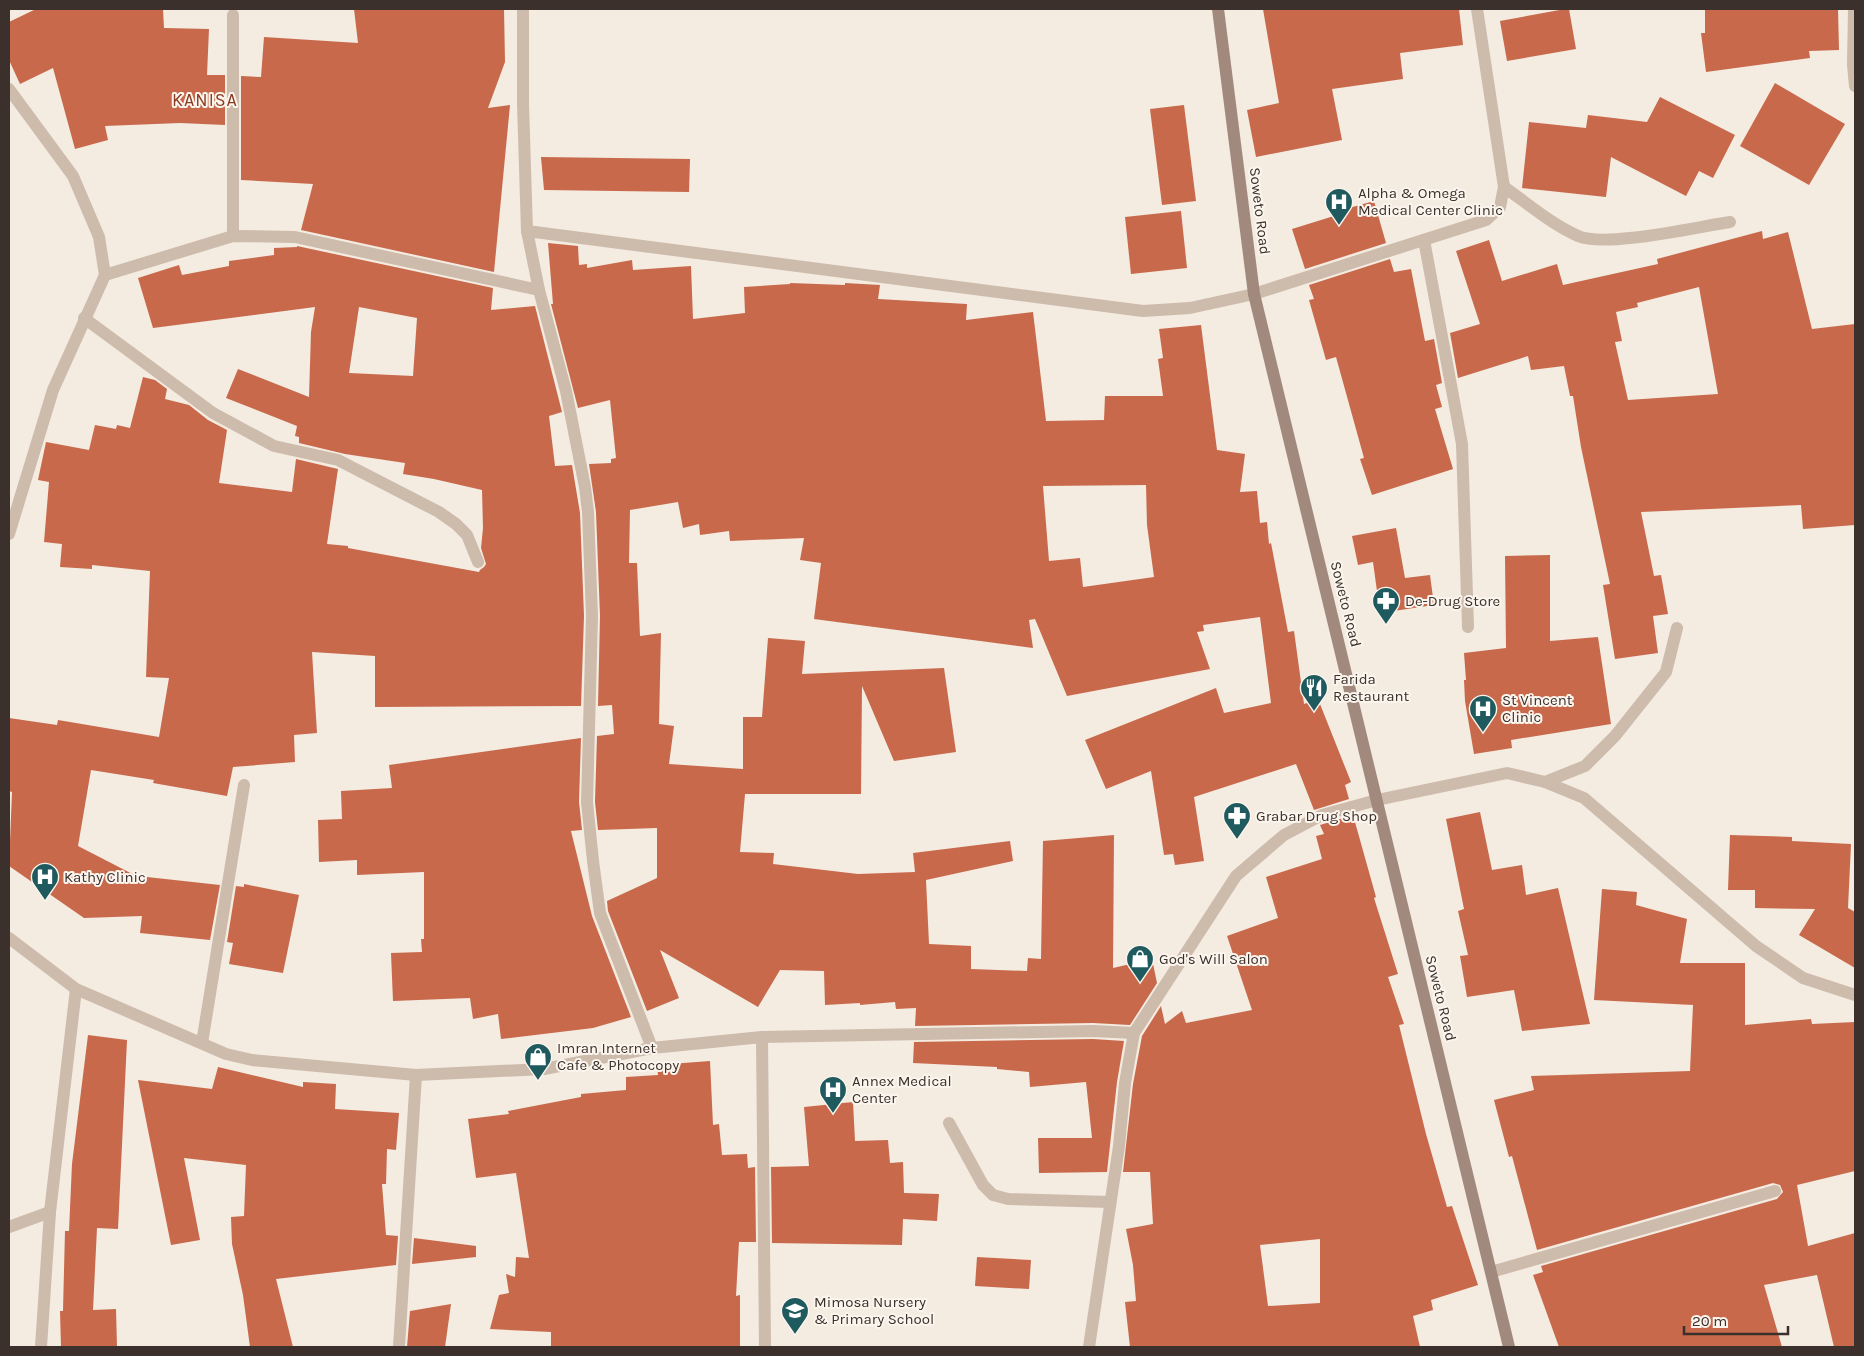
<svg xmlns="http://www.w3.org/2000/svg" width="1864" height="1356" font-family="Karla,sans-serif">
  <rect width="100%" height="100%" fill="#f4ebe1"/>
  <!-- building -->
  <g fill="#c8694b" fill-rule="evenodd">
    <polygon points="36,9 163,9 164,28 209,29 207,75 225,75 225,125 180,123 105,126 108,140 75,149 53,68 20,84 9,60 9,22"/>
    <polygon points="354,9 504,9 505,62 488,108 510,105 494,272 301,230 313,184 241,180 241,76 261,77 264,37 358,43"/>
    <polygon points="1263,9 1459,9 1463,45 1400,53 1403,79 1332,89 1342,140 1256,157 1247,110 1279,103"/>
    <polygon points="1565,9 1569,9 1576,49 1507,61 1500,21"/>
    <polygon points="1705,9 1838,9 1839,50 1809,51 1810,58 1706,72 1701,33 1705,33"/>
    <polygon points="1775,83 1845,124 1809,185 1740,146"/>
    <polygon points="1660,97 1735,135 1713,178 1699,171 1686,196 1611,157 1606,197 1522,188 1529,122 1586,128 1588,115 1647,122"/>
    <polygon points="1184,105 1196,201 1162,205 1150,109"/>
    <polygon points="541,157 690,159 689,192 544,190"/>
    <polygon points="1374,201 1386,243 1305,269 1292,229 1350,211 1349,208"/>
    <polygon points="1181,211 1187,268 1131,274 1125,217"/>
    <path d="M1762,231L1763,239L1788,232L1812,329L1855,324V525L1803,529L1801,505L1641,512L1654,576L1661,575L1668,614L1653,616L1658,653L1615,659L1603,585L1610,584L1581,447L1573,396H1570L1564,366L1531,370L1528,356L1458,378L1450,333L1480,324L1456,251L1489,240L1502,281L1557,264L1563,285L1658,264L1657,259ZM1699,287L1718,394L1628,400L1615,342L1622,341L1616,312L1638,307L1637,303Z"/>
    <path d="M548,243L578,246L579,265L587,264V268L632,260L633,270L691,266L693,319L745,313L744,287L790,284V283L845,285V283L880,285L878,299L967,304L966,320L1033,312L1046,421L1104,420L1105,396H1163L1158,359L1163,358L1159,329L1201,325L1217,450L1245,454L1240,492L1257,491L1260,523L1267,522L1269,544L1271,543L1288,632L1294,631L1304,704L1318,699L1351,782L1345,785L1349,799L1314,810L1296,764L1194,797L1204,861L1175,865L1173,854L1164,855L1151,771L1106,789L1085,740L1216,688L1224,713L1271,703L1260,617L1203,625L1204,631L1197,632L1210,669L1067,696L1035,619L1029,620L1033,648L814,619L821,563L800,560L804,538L730,541L729,531L700,535L699,524L683,528L678,502L630,510L629,563H637L640,636L661,633L659,724L674,726L669,764L743,769V717H762L768,638L805,641L802,674L944,668L956,752L894,761L862,686L861,794H745L740,852L774,853L773,864L858,874L915,872L913,853L1010,841L1013,861L926,880L929,944L971,946V969L1027,971L1028,958L1041,959L1043,841L1114,835L1113,968L1152,959L1157,983L1130,1025L1093,1023L915,1026L916,1008L896,1009L895,1002L860,1005V1003L825,1005L824,971L780,970L758,1007L660,950L679,998L647,1011L608,911L607,901L657,878V828L598,830L595,802L597,736L614,734L612,705L598,706L600,616L596,512L589,464L611,463V459L616,458L610,400L578,408L551,304H553ZM1146,485L1147,525L1154,577L1083,587L1080,558L1049,561L1043,486Z"/>
    <path d="M297,246L493,288L491,310L535,306L562,412L549,416L555,466L572,465L580,513L584,616L581,706L375,707V656L312,652L317,733L294,735L295,762L233,767L227,796L153,783L154,780L91,770L78,846L146,881L147,877L220,885L210,940L140,933L142,916L84,918L9,866L12,792L9,791V718L57,725L58,720L159,737L169,678L146,677L150,571L92,565V569L60,567L62,544L44,542L49,482L38,480L46,442L89,450L95,425L116,429L117,425L130,428L143,377L155,380L167,389L165,399L189,405L208,420L227,430L219,483L292,492L296,459L338,469L327,544L348,546V548L479,572L480,570L484,567L486,564L481,548L483,528L482,490L434,479L403,474L405,463L345,454L299,443V437L295,436L297,426L226,398L238,369L309,397L311,332L315,307L153,328L138,278L179,265L182,275L229,266V261L274,255V248L297,247ZM359,307L417,318L413,376L349,373Z"/>
    <polygon points="1390,259 1394,272 1411,269 1425,341 1434,339 1442,383 1436,385 1442,407 1435,409 1453,469 1372,495 1360,459 1364,458 1336,357 1326,360 1309,300 1314,299 1309,285"/>
    <polygon points="1396,528 1405,578 1430,575 1434,605 1380,613 1373,562 1358,565 1352,536"/>
    <polygon points="1550,555 1550,641 1598,637 1611,724 1511,740 1512,748 1474,754 1465,701 1464,680 1466,680 1464,653 1506,648 1505,556"/>
    <polygon points="581,738 579,802 582,830 571,831 592,916 631,1017 593,1028 501,1039 498,1014 473,1019 470,998 393,1001 391,953 422,952 421,939 424,939 424,872 357,875 357,860 319,862 318,820 342,819 341,791 392,788 389,765"/>
    <polygon points="1480,812 1492,870 1522,865 1526,895 1558,888 1590,1024 1522,1031 1514,990 1467,997 1460,956 1468,955 1458,911 1464,909 1446,819"/>
    <path d="M1353,815L1376,897L1374,898L1398,974L1388,977L1404,1024L1399,1025L1426,1134L1447,1207L1452,1206L1478,1285L1431,1300L1433,1310L1413,1316L1420,1347H1130L1125,1302L1136,1301L1133,1265L1126,1229L1153,1224L1150,1172H1123L1133,1084L1142,1036L1161,1006L1165,1024L1182,1011L1186,1023L1252,1010L1227,936L1278,918L1266,877L1322,859L1316,836L1324,834L1320,825ZM1320,1239V1303L1268,1306L1260,1245Z"/>
    <polygon points="1730,835 1792,837 1792,841 1851,844 1848,908 1855,912 1855,968 1799,935 1815,909 1755,908 1755,890 1728,890"/>
    <polygon points="244,884 299,895 283,973 229,964 233,943 227,942 236,886 244,887"/>
    <polygon points="1602,889 1637,892 1636,905 1687,919 1680,963 1745,963 1745,1025 1811,1019 1812,1024 1855,1022 1855,1171 1797,1185 1808,1246 1855,1233 1855,1347 1834,1347 1817,1275 1764,1285 1782,1347 1559,1347 1533,1275 1543,1272 1541,1266 1777,1199 1783,1192 1780,1185 1773,1183 1537,1250 1512,1156 1509,1157 1494,1100 1534,1090 1531,1076 1690,1071 1693,1005 1594,1000"/>
    <polygon points="88,1035 127,1040 118,1229 97,1228 93,1310 116,1309 117,1347 61,1347 60,1311 63,1311 65,1231 69,1231 72,1164"/>
    <polygon points="1093,1039 1124,1041 1117,1082 1107,1172 1039,1173 1038,1138 1092,1138 1086,1082 1030,1087 1029,1072 997,1069 997,1067 913,1063 914,1042"/>
    <polygon points="710,1061 713,1125 719,1124 722,1155 747,1154 748,1168 755,1167 756,1242 739,1242 736,1296 740,1295 740,1347 551,1347 551,1332 490,1329 499,1295 509,1293 506,1274 515,1277 516,1257 529,1258 516,1173 476,1178 468,1119 509,1114 508,1111 581,1097 581,1094 626,1090 626,1077 658,1075 657,1065"/>
    <polygon points="218,1067 303,1087 303,1082 336,1084 335,1109 399,1113 396,1150 387,1149 386,1184 382,1184 386,1235 398,1236 396,1265 276,1279 293,1347 250,1347 243,1295 232,1244 231,1217 244,1216 246,1165 184,1158 200,1240 171,1245 138,1080 212,1089"/>
    <polygon points="853,1102 855,1141 888,1140 890,1163 903,1162 904,1193 939,1194 937,1221 903,1219 902,1245 772,1243 771,1167 809,1166 804,1107"/>
    <polygon points="414,1238 476,1246 476,1257 412,1264"/>
    <polygon points="977,1257 1031,1260 1029,1289 975,1286"/>
    <polygon points="451,1304 445,1347 407,1347 410,1311"/>
  </g>
  <g fill="none" stroke-linecap="round" stroke-linejoin="round">
    <!-- lane -->
    <g stroke="#cdbbac" stroke-width="12">
      <path d="M1504,187C1527,203 1551,224 1578,236C1605,248 1696,227 1730,222"/>
      <polyline points="949,1123 983,1185 993,1195 1008,1199 1110,1202"/>
    </g>
    <!-- street -->
    <g stroke="#cdbbac" stroke-width="12">
      <polyline points="523,9 523,104 527,231 539,290 566,391 585,487 588,512 592,616 587,802 593,861 600,913 652,1048"/>
      <polyline points="1854,9 1853,65 1855,86"/>
      <polyline points="9,89 73,176 99,237 105,275 53,390 9,534"/>
      <polyline points="527,231 1143,311 1190,308 1254,294 1486,220 1500,207 1504,187 1477,9"/>
      <polyline points="233,236 233,15"/>
      <polyline points="1424,240 1462,444 1468,627"/>
      <polyline points="105,275 233,236 295,237 539,290"/>
      <polyline points="84,318 213,413 274,446 338,460 439,512 456,524 467,535 478,562"/>
      <polyline points="1545,782 1585,766 1615,736 1666,672 1677,628"/>
      <polyline points="9,938 76,989 226,1054 252,1060 416,1075 544,1069 652,1048 762,1037 1093,1031 1134,1033 1236,876 1284,835 1322,815 1377,800 1507,773 1545,782 1584,798 1756,946 1803,978 1855,995"/>
      <polyline points="762,1037 765,1347"/>
      <polyline points="202,1043 244,785"/>
      <polyline points="9,1227 50,1212"/>
      <polyline points="1491,1272 1775,1191"/>
      <polyline points="41,1347 50,1212 76,989"/>
      <polyline points="399,1347 416,1075"/>
      <polyline points="1089,1347 1119,1146 1125,1083 1134,1033"/>
    </g>
    <!-- secondary -->
    <polyline stroke="#a18a7d" stroke-width="12" points="1218,9 1254,294 1509,1347"/>
  </g>
  <!-- icons -->
  <defs>
    <symbol id="hospital-pin" viewBox="-11 -11 22 30"><path d="M0 17L-7.5 6A9.5 9.5 0 1 1 7.5 6Z" fill="#1f5a5e" stroke="#fbf5ee"/><path d="M-5-5h3v3.5h4V-5h3V5h-3V1.5h-4V5h-3Z" fill="#fff"/></symbol>
    <symbol id="pharmacy-pin" viewBox="-11 -11 22 30"><path d="M0 17L-7.5 6A9.5 9.5 0 1 1 7.5 6Z" fill="#1f5a5e" stroke="#fbf5ee"/><path d="M-2-6h4v4h4v4h-4v4h-4v-4h-4v-4h4Z" fill="#fff"/></symbol>
    <symbol id="restaurant-pin" viewBox="-11 -11 22 30"><path d="M0 17L-7.5 6A9.5 9.5 0 1 1 7.5 6Z" fill="#1f5a5e" stroke="#fbf5ee"/><path d="M-5-6h1v4h1v-4h1v4h1v-4h1v5L-1.5 .5V6h-2V.5L-5-1ZM5-6V6H3V1.5H1.5Q1.5-4 5-6Z" fill="#fff"/></symbol>
    <symbol id="shop-pin" viewBox="-11 -11 22 30"><path d="M0 17L-7.5 6A9.5 9.5 0 1 1 7.5 6Z" fill="#1f5a5e" stroke="#fbf5ee"/><path d="M-5-2.5h2.3a2.7 3.5 0 0 1 5.4 0H5L5.5 6h-11ZM-1.5-2.5h3a1.5 2.3 0 0 0-3 0Z" fill="#fff"/></symbol>
    <symbol id="school-pin" viewBox="-11 -11 22 30"><path d="M0 17L-7.5 6A9.5 9.5 0 1 1 7.5 6Z" fill="#1f5a5e" stroke="#fbf5ee"/><path d="M0-5L7-2L0 1L-7-2ZM-4 1L0 2.5L4 1V4Q0 6-4 4Z" fill="#fff"/></symbol>
  </defs>
  <g fill-rule="evenodd">
    <use href="#hospital-pin" x="1323" y="186" width="32" height="43"/>
    <use href="#pharmacy-pin" x="1370" y="585" width="32" height="43"/>
    <use href="#restaurant-pin" x="1298" y="672" width="32" height="43"/>
    <use href="#hospital-pin" x="1467" y="693" width="32" height="43"/>
    <use href="#pharmacy-pin" x="1221" y="800" width="32" height="43"/>
    <use href="#hospital-pin" x="29" y="861" width="32" height="43"/>
    <use href="#shop-pin" x="1124" y="943" width="32" height="43"/>
    <use href="#shop-pin" x="522" y="1041" width="32" height="43"/>
    <use href="#hospital-pin" x="817" y="1074" width="32" height="43"/>
    <use href="#school-pin" x="779" y="1295" width="32" height="43"/>
  </g>
  <g text-anchor="middle" dominant-baseline="central" stroke-width="4" stroke-linejoin="round" paint-order="stroke">
    <!-- poi labels -->
    <g font-size="15" fill="#3b302b" stroke="#fbf5ee" text-anchor="start">
      <text x="1358" y="193">Alpha &amp; Omega<tspan x="1358" dy="17">Medical Center Clinic</tspan></text>
      <text x="1405" y="601">De-Drug Store</text>
      <text x="1333" y="679">Farida<tspan x="1333" dy="17">Restaurant</tspan></text>
      <text x="1502" y="700">St Vincent<tspan x="1502" dy="17">Clinic</tspan></text>
      <text x="1256" y="816">Grabar Drug Shop</text>
      <text x="64" y="877">Kathy Clinic</text>
      <text x="1159" y="959">God's Will Salon</text>
      <text x="557" y="1048">Imran Internet<tspan x="557" dy="17">Cafe &amp; Photocopy</tspan></text>
      <text x="852" y="1081">Annex Medical<tspan x="852" dy="17">Center</tspan></text>
      <text x="814" y="1302">Mimosa Nursery<tspan x="814" dy="17">&amp; Primary School</tspan></text>
    </g>
    <!-- street labels -->
    <g font-size="15" fill="#3b302b" stroke="#fbf5ee">
      <text transform="translate(1260 211) rotate(83)">Soweto Road</text>
      <text transform="translate(1346 604) rotate(76)">Soweto Road</text>
      <text transform="translate(1441 998) rotate(76)">Soweto Road</text>
    </g>
    <!-- quarter labels -->
    <g font-size="18" letter-spacing="1" fill="#8c3b22" stroke="#fbf5ee">
      <text x="205" y="100">KANISA</text>
    </g>
  </g>
  <!-- border -->
  <rect width="1864" height="1356" fill="none" stroke="#3b302b" stroke-width="20"/>
  <!-- scale -->
  <path d="M1684 1326v8h104v-8" fill="none" stroke="#3b302b" stroke-width="2.5"/>
  <text x="1692" y="1326" font-size="15" fill="#3b302b" stroke="#fbf5ee" stroke-width="4" paint-order="stroke">20 m</text>
</svg>
